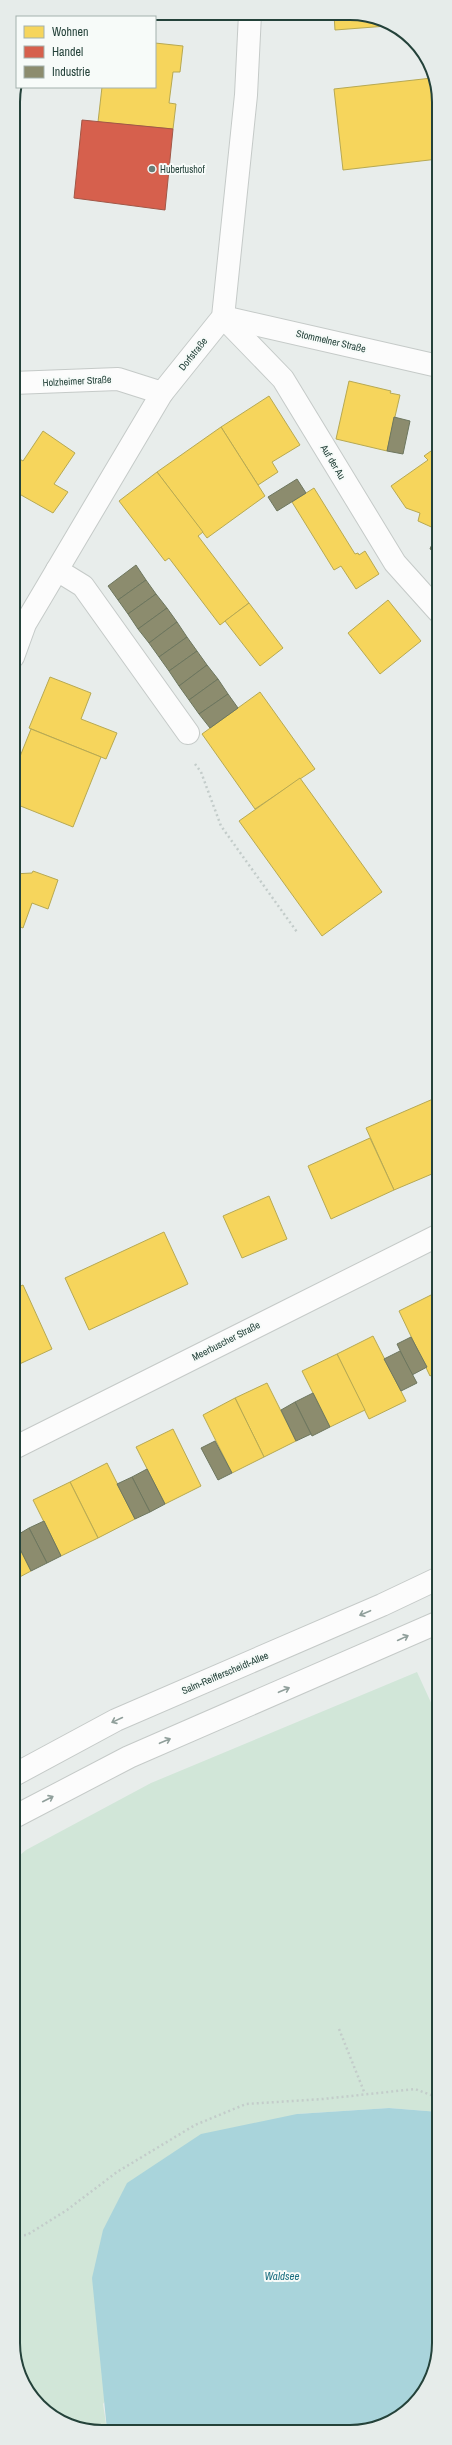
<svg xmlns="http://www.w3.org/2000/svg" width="452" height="2445" font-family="'Archivo Narrow',sans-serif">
  <rect width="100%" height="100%" fill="#e8edeb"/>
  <!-- green -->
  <polygon fill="#d1e6d8" points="417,1672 439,1720 439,2112 389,2108 297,2114 103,2404 107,2430 85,2430 35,2402 14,2354 14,1860 26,1850 151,1783"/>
  <!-- water -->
  <polygon fill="#a9d4db" points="389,2108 439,2112 439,2348 417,2402 389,2423 361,2431 107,2430 92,2278 103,2230 127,2183 201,2134 297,2114"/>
  <!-- homes -->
  <g fill="#f6d55c" stroke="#b7a952">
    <polygon points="334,15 367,15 387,26 335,30"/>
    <polygon points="155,43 183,46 180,72 173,72 169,103 176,104 173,129 98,122 102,87 155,87"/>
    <polygon points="432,78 438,91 438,159 343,170 334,89"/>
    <polygon points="349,381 391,391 390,393 400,395 387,451 336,439"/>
    <polygon points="269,396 300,445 272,462 278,472 258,485 221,427"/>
    <polygon points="221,427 265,496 207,538 157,472"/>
    <polygon points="43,431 75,453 54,484 68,492 53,513 14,491 13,493 13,455 23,461"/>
    <polygon points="438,446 438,530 418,521 420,513 406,508 391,486 428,460 424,456"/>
    <polygon points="157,472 203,532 198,536 249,603 220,625 169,558 165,561 119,501"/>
    <polygon points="314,488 355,554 358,553 359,555 365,551 379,574 356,589 341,566 334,570 292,502"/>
    <polygon points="388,600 421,641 380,674 348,633"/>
    <polygon points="249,603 283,648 260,666 225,621"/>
    <polygon points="50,677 91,693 81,719 117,733 106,759 29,728"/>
    <polygon points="260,692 315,769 255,809 202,734"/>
    <polygon points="31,729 101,757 73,827 13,803 13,774"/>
    <polygon points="300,778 382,892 322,936 239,821"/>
    <polygon points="33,871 58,880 48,909 32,903 23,928 13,924 13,874 32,873"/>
    <polygon points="433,1099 439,1111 439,1171 394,1190 366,1128"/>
    <polygon points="370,1138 394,1190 331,1219 308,1166"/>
    <polygon points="269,1196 287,1239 242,1258 223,1216"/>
    <polygon points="164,1232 188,1284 89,1330 65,1278"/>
    <polygon points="23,1285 52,1349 13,1367 13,1289"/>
    <polygon points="435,1293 439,1300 439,1371 430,1376 399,1311"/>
    <polygon points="373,1336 406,1401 369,1419 337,1354"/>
    <polygon points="337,1354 365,1410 330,1427 302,1371"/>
    <polygon points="267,1383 296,1441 264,1457 235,1398"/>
    <polygon points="235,1398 264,1457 232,1473 203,1415"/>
    <polygon points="173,1429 201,1486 165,1504 136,1447"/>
    <polygon points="107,1463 135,1519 98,1538 70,1482"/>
    <polygon points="70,1482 98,1538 61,1556 33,1500"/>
    <polygon points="14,1537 31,1571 14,1580"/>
  </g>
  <!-- shops -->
  <polygon fill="#d6604d" stroke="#a15747" points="82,120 173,129 165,210 74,198"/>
  <!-- industry -->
  <g fill="#8c8c6e" stroke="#6d765e">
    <polygon points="394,417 410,421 403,454 387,451"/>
    <polygon points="297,479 306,493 277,511 268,497"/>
    <polygon points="438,530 438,553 430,549"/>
    <polygon points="136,565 146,580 118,600 108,586"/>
    <polygon points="146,580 156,594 128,614 118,600"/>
    <polygon points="156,594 167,608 138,629 128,614"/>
    <polygon points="167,608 177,622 149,643 138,629"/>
    <polygon points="177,622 187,637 159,657 149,643"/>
    <polygon points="187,637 197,651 169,671 159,657"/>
    <polygon points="197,651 207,665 179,686 169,671"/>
    <polygon points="207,665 218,679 189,700 179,686"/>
    <polygon points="218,679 228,694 199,714 189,700"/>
    <polygon points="228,694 238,708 210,728 199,714"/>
    <polygon points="411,1337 427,1367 412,1375 397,1344"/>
    <polygon points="400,1351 417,1383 401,1391 384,1359"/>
    <polygon points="313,1393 330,1427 312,1436 295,1402"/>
    <polygon points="295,1402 311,1434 296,1441 281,1410"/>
    <polygon points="215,1441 232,1473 218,1480 201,1448"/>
    <polygon points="147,1469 165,1504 150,1512 132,1477"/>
    <polygon points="132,1477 150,1512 135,1519 117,1484"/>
    <polygon points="44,1521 61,1556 47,1563 29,1528"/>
    <polygon points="29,1528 47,1563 31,1571 14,1537"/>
  </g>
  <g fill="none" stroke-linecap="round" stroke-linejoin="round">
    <defs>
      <g id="minor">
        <polyline points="223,317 283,379 395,563 438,611"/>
        <polyline points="223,317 438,366"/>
        <polyline points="13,383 118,379 162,393"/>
        <polyline points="57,570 83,586 188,733"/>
        <polyline points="13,657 25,624 162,393 223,317 246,95 250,14"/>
        <polyline points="14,1448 439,1235"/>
        <polyline points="14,1775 116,1720 382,1605 439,1578"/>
        <polyline points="14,1817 129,1757 439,1622"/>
      </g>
    </defs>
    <!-- minor casing -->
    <use href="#minor" stroke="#c5cac8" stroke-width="24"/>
    <!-- path -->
    <g stroke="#c3ccca" stroke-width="2.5" stroke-dasharray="2 3" stroke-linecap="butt">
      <polyline points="195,764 201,772 221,826 297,932"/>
      <polyline points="339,2029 365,2094"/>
      <polyline points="14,2236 27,2235 67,2210 117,2172 195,2125 246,2104 323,2099 415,2089 439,2098"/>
    </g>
    <!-- minor -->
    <use href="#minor" stroke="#fcfcfc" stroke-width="22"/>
  </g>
  <!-- one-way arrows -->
  <defs><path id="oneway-shaft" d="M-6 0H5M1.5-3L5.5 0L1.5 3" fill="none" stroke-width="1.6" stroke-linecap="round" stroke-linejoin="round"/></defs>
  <g stroke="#909f9b">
    <use href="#oneway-shaft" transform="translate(365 1613) rotate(157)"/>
    <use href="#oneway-shaft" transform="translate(403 1638) rotate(-25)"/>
    <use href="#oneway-shaft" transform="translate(284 1690) rotate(-23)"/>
    <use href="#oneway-shaft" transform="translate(117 1720) rotate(155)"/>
    <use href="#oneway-shaft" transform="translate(165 1741) rotate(-23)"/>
    <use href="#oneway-shaft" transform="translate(48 1799) rotate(-27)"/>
  </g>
  <!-- markers -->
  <circle fill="#697e78" stroke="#f7fbf9" stroke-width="1.5" cx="152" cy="169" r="4"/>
  <g text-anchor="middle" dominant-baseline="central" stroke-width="4" stroke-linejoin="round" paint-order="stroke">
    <!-- poi labels -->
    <g font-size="10" fill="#24423a" stroke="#f7fbf9" text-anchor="start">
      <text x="160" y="169">Hubertushof</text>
    </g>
    <!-- street labels -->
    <g font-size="10" fill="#24423a" stroke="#f7fbf9">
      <text transform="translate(331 341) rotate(13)">Stommelner Straße</text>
      <text transform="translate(193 354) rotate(-51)">Dorfstraße</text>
      <text transform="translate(77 381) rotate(-3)">Holzheimer Straße</text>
      <text transform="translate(333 462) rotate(59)">Auf der Au</text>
      <text transform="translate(226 1341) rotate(-27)">Meerbuscher Straße</text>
      <text transform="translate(225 1673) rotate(-23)">Salm-Reifferscheidt-Allee</text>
    </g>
    <!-- water labels -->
    <g font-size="11" font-style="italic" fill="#1c6f80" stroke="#f7fbf9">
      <text x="282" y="2276">Waldsee</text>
    </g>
  </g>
  <!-- crop -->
  <path d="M0 0H452V2445H0ZM102 20H350A82 82 0 0 1 432 102V2343A82 82 0 0 1 350 2425H102A82 82 0 0 1 20 2343V102A82 82 0 0 1 102 20Z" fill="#e6ecea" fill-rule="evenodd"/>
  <path fill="none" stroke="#24423a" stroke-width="2" d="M102 20H350A82 82 0 0 1 432 102V2343A82 82 0 0 1 350 2425H102A82 82 0 0 1 20 2343V102A82 82 0 0 1 102 20Z"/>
  <!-- legend -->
  <rect x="16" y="16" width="140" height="72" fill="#f7fbf9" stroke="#a3b1ad"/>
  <rect x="24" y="26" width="20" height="12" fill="#f6d55c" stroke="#a3b1ad"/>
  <text x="52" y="36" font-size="12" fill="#24423a">Wohnen</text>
  <rect x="24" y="46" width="20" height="12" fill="#d6604d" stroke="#a3b1ad"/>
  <text x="52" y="56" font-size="12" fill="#24423a">Handel</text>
  <rect x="24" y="66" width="20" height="12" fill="#8c8c6e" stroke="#a3b1ad"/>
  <text x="52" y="76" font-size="12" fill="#24423a">Industrie</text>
</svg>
